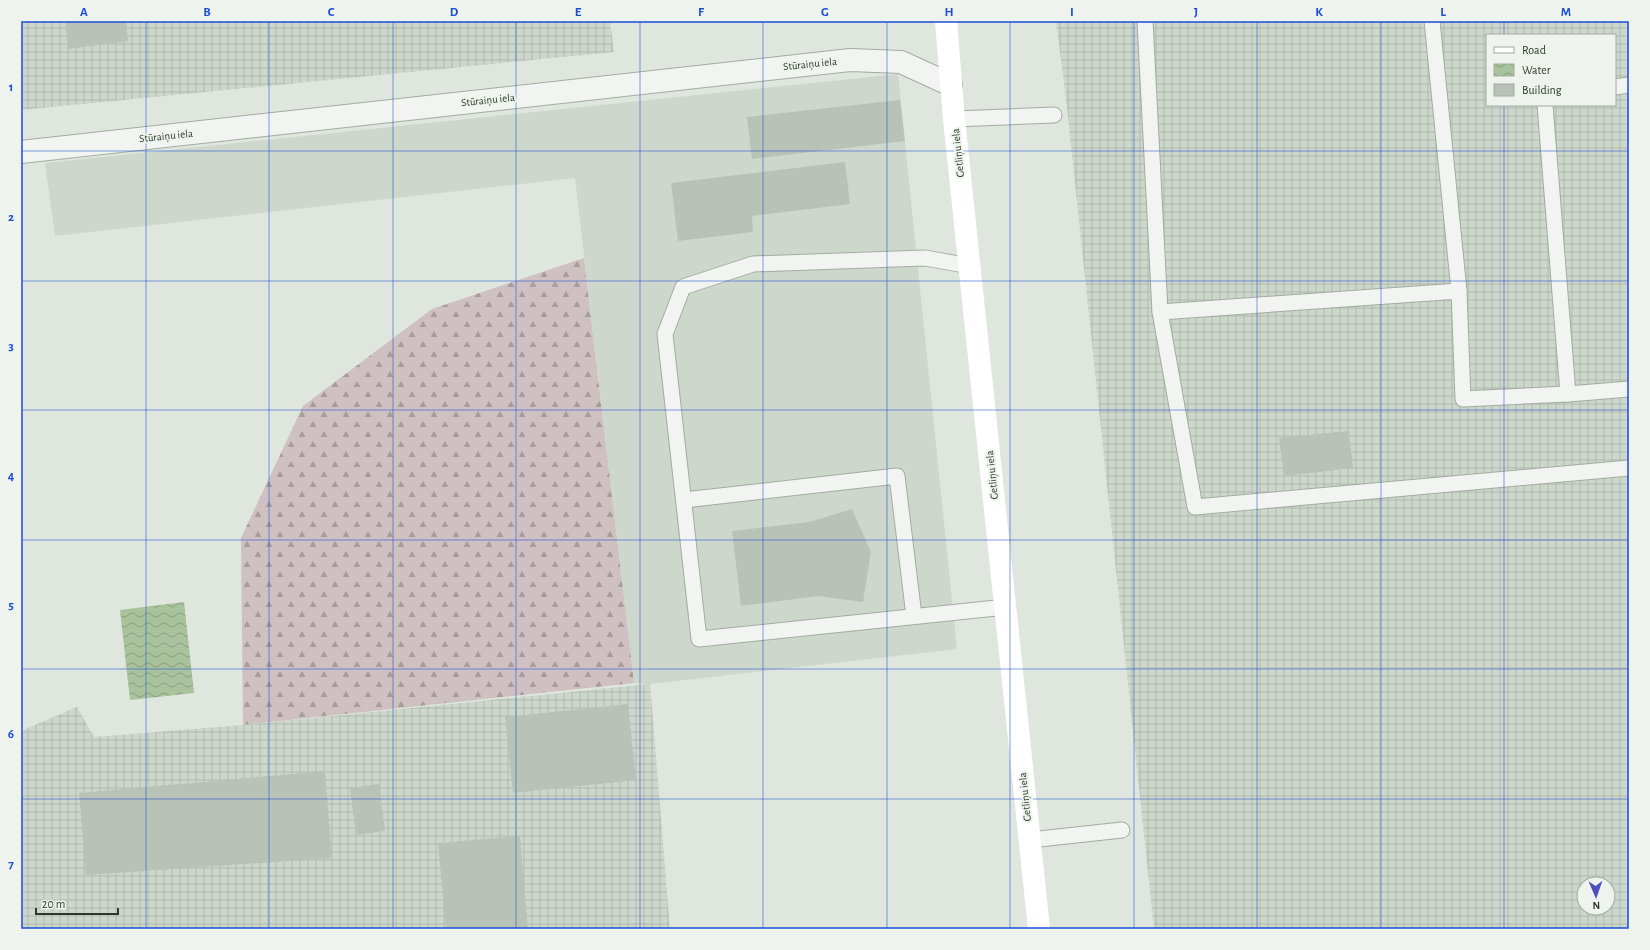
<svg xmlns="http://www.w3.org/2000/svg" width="1650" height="950" font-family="'Alegreya Sans',sans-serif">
  <defs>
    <pattern id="industrial-grid" width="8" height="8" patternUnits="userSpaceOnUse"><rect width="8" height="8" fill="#ced7cc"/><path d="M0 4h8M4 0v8" fill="none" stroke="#b1b9af"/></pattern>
    <pattern id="forest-firs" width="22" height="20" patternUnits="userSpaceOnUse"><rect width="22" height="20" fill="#cfc0c1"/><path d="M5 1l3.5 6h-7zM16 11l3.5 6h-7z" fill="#a89d9d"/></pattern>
    <pattern id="water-waves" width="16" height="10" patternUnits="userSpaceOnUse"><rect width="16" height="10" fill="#a8c29c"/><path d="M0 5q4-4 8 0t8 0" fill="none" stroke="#899f7f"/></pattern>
  </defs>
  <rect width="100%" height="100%" fill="#dfe6de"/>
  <!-- built -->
  <polygon fill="#ced7cc" points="898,74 957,649 650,684 634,683 575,178 55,236 45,163"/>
  <!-- industrial -->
  <g fill="url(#industrial-grid)" fill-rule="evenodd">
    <polygon points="21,21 610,21 614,52 21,110"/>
    <path d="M1056,21H1629V929H1154L1066,98ZM1487,35H1615V105H1487ZM1584,884H1608V908H1584Z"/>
    <polygon points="650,684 670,929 21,929 21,731 77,707 94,737 243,725"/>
  </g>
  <!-- forest -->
  <polygon fill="url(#forest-firs)" points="584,258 634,683 243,725 241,538 303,406 432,309"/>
  <!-- water -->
  <polygon fill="url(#water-waves)" points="184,602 194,693 130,700 120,610"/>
  <!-- building -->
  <g fill="#b8c2b6">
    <polygon points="65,21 126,21 128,41 68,49"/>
    <polygon points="900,100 905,141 752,159 747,117"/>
    <polygon points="845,162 850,204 752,216 753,232 678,241 671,183"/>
    <polygon points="1349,431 1353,468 1284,476 1279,438"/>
    <polygon points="852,509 871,552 863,602 818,596 741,606 732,531 809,522"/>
    <polygon points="628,704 636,780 513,793 505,717"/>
    <polygon points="325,771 332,858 86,875 79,793"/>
    <polygon points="379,784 385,831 356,835 350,788"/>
    <polygon points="520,836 528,929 446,929 438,843"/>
  </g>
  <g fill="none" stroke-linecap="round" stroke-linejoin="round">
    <defs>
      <g id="lane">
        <polyline points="1145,21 1160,312 1195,507 1629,468"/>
        <polyline points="1432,21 1459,291"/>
        <polyline points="1615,87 1629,85"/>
        <polyline points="1545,105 1568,394"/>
        <polyline points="954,119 1054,115"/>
        <polyline points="970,266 925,258 753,264 683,287 665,334 699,639 1006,607"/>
        <polyline points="1160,312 1459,291 1463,399 1568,394 1629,389"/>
        <polyline points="684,500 897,476 914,616"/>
        <polyline points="1030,840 1122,830"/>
      </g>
      <polyline id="street" points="21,152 850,60 901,62 951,85"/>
    </defs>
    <!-- lane casing -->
    <use href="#lane" stroke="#a2aca0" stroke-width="17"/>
    <!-- street casing -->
    <use href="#street" stroke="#a2aca0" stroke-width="24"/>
    <!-- lane -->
    <use href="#lane" stroke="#f1f4f0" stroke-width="15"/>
    <!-- street -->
    <use href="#street" stroke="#f1f4f0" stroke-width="22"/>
    <!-- secondary -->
    <polyline stroke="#fff" stroke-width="22" points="946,21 954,119 1039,929"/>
  </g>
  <!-- grid -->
  <path fill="none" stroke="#1d4ed8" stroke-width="1" stroke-opacity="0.55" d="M146,21V929M269,21V929M393,21V929M516,21V929M640,21V929M763,21V929M887,21V929M1010,21V929M1134,21V929M1257,21V929M1381,21V929M1504,21V35M1504,105V929M21,151H1629M21,281H1629M21,410H1629M21,540H1629M21,669H1629M21,799H1629"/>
  <g text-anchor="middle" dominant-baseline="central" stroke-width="4" stroke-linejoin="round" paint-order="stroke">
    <!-- street labels -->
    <g font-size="11" fill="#2c3b29" stroke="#eef4ed">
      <text transform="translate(810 64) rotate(-6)">Stūraiņu iela</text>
      <text transform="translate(488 100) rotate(-6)">Stūraiņu iela</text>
      <text transform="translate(166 136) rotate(-6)">Stūraiņu iela</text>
      <text transform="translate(958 153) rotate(-96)">Getliņu iela</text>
      <text transform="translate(992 475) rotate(-96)">Getliņu iela</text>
      <text transform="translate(1025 797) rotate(-96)">Getliņu iela</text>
    </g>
  </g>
  <!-- border -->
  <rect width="1650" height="950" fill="none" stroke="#eef4ed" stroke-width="44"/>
  <!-- legend -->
  <rect x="1486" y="34" width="130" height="72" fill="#eef4ed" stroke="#a0aa9f"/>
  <rect x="1494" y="47" width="20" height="6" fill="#ffffff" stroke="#a0aa9f"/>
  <text x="1522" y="54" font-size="12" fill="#2c3b29">Road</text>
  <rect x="1494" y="64" width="20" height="12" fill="url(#water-waves)" stroke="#a0aa9f"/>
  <text x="1522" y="74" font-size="12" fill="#2c3b29">Water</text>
  <rect x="1494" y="84" width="20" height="12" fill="#b8c2b6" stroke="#a0aa9f"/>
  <text x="1522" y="94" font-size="12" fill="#2c3b29">Building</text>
  <!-- north arrow -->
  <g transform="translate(1596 896) rotate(178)"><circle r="19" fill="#eef4ed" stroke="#a0aa9f"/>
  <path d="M0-3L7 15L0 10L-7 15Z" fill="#514fbe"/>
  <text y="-6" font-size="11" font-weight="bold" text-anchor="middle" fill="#2c3b29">N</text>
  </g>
  <!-- scale -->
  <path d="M36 908v6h82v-6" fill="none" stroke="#2c3b29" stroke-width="2"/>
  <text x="42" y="908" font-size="12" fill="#2c3b29" stroke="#eef4ed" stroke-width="3" paint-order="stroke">20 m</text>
  <rect x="22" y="22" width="1606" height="906" fill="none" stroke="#1d4ed8" stroke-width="1.5"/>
  <g font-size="13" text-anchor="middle" font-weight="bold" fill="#1d4ed8">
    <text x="84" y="16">A</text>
    <text x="207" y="16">B</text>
    <text x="331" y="16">C</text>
    <text x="454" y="16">D</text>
    <text x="578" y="16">E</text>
    <text x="701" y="16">F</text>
    <text x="825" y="16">G</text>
    <text x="949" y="16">H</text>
    <text x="1072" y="16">I</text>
    <text x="1196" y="16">J</text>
    <text x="1319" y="16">K</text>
    <text x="1443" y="16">L</text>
    <text x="1566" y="16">M</text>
    <text x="11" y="91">1</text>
    <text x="11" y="221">2</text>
    <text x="11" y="350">3</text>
    <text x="11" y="480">4</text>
    <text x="11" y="609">5</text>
    <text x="11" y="738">6</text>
    <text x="11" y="868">7</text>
  </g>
</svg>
